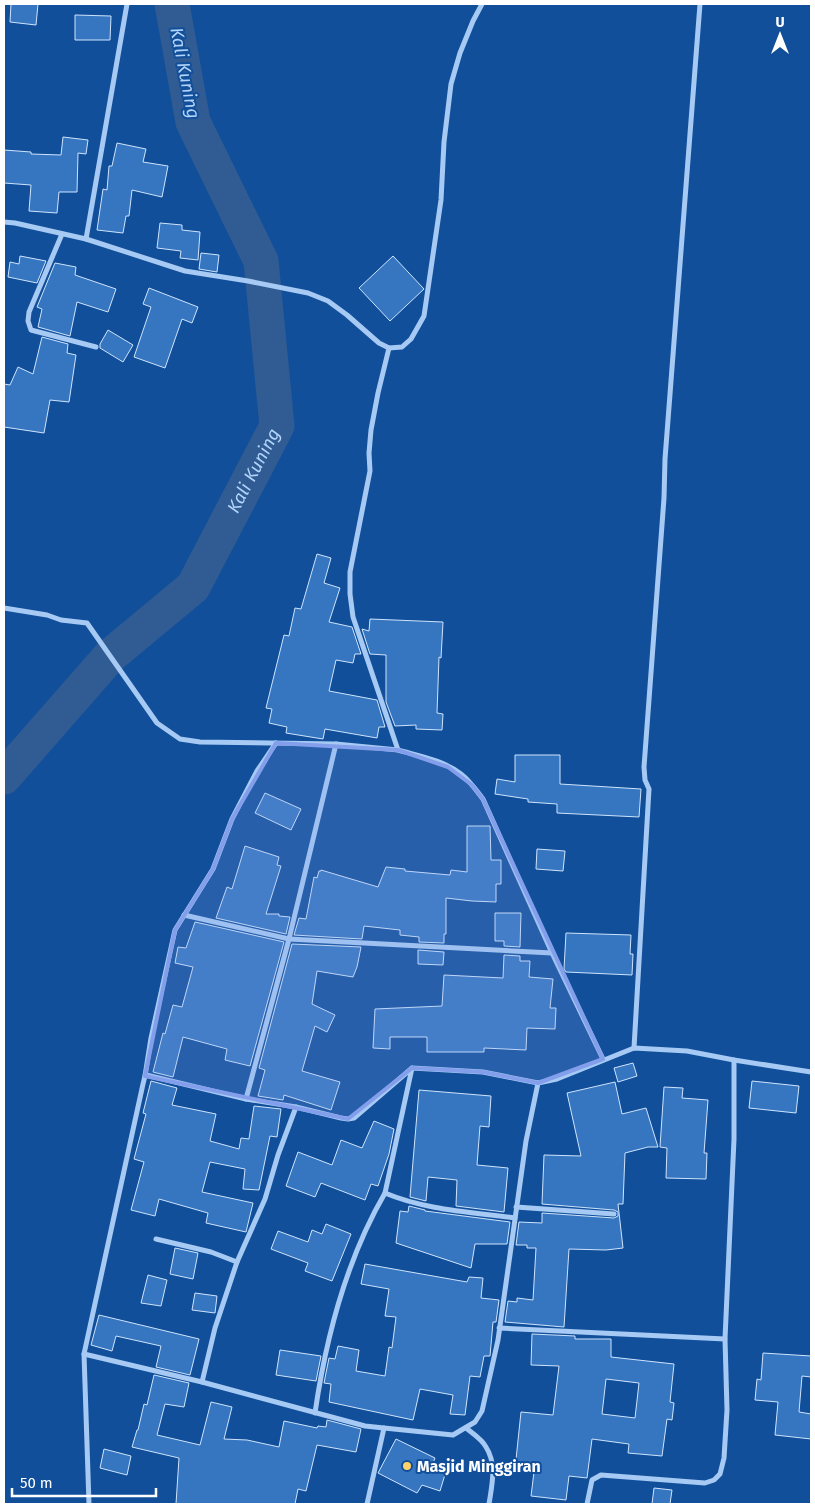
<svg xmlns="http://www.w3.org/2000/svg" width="815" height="1508" font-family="'Fira Sans',sans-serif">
  <rect width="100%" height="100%" fill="#124f9a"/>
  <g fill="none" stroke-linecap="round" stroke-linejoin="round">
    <!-- river -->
    <path stroke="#305c93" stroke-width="35" id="s1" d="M4,777L110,656L193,587L277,426L261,261L193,122L172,4"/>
  </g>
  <!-- building -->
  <g fill="#3676c0" stroke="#cee4fd" fill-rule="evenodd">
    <polygon points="11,4 38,4 36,25 10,22"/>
    <polygon points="75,15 111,16 110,40 75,40"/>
    <polygon points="63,137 88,140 86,154 78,153 77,192 59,192 57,213 29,211 31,185 4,183 4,150 31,152 31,154 61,155"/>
    <polygon points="117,143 146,149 143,162 168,166 162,197 132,190 129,216 126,216 123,233 97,230 103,189 107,190 109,166 112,166"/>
    <polygon points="160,223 182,225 182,230 200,232 198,260 180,258 181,251 157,248"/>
    <polygon points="201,253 219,255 217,272 199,269"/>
    <polygon points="20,256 46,261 37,283 8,277 10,262 19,264"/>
    <polygon points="393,256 424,289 390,321 359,288"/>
    <polygon points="55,263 76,267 75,275 116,289 108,312 77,302 70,336 38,327 42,309 37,307"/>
    <polygon points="149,288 198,307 192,323 182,319 165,368 134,357 151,307 143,304"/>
    <polygon points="108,330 133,345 123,362 100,348 100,344"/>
    <polygon points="42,337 68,344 67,353 76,355 69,402 50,400 44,433 4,427 4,384 10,385 18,367 33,374"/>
    <polygon points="317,554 331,558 324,583 340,588 329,622 352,627 361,654 355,654 353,663 336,660 329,691 377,700 385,727 379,727 377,738 325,729 323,739 286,733 287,727 269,723 272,709 266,708 284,635 289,636 295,608 301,609"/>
    <polygon points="370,619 443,622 441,658 439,657 437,713 443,714 442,730 416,729 416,725 395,726 386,702 386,655 370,654 362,629 369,631"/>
    <polygon points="515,755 560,755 560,784 641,789 639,817 557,813 557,804 528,802 528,799 495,794 497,779 515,782"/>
    <polygon points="265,793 301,809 291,830 255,813"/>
    <polygon points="467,826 490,826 491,860 501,860 501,884 496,884 496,902 472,901 446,898 446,934 444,934 444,943 419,942 419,937 400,935 400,930 364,926 362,939 294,935 299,918 306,919 314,877 317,878 319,871 321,871 321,870 378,887 386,867 405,869 405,871 450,875 451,870 467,872"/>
    <polygon points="245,846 279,857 277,865 281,866 266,914 279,914 279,916 290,917 286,934 216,918 227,887 232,889"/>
    <polygon points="537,849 565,851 563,871 536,869"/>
    <polygon points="495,913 521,913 520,947 504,946 504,941 495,941"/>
    <polygon points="195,922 284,942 250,1066 225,1060 227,1049 183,1037 173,1077 153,1072 163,1033 165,1034 173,1005 182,1007 193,967 175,963 178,947 186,948"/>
    <polygon points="566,933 631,935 630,954 633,954 632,975 566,972 564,969"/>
    <polygon points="292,944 361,947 357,967 353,977 317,971 312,1004 335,1015 327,1032 315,1026 302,1071 340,1082 331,1110 284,1095 283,1100 258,1096 265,1070 259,1068"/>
    <polygon points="418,950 444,952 443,965 418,964"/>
    <polygon points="504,955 520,956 520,961 530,961 529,977 553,979 550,1008 556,1008 555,1029 527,1028 526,1050 484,1048 484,1052 427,1052 427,1037 390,1037 390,1049 373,1048 375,1009 442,1006 444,975 503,978"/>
    <polygon points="633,1063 637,1076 618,1082 614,1068"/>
    <polygon points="151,1081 177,1088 172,1105 216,1114 210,1141 239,1149 241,1138 249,1139 254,1106 281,1109 277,1137 270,1136 259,1190 243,1189 245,1169 210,1162 202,1192 253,1203 246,1232 206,1223 208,1213 159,1199 155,1216 131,1210 144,1162 134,1159 146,1114 143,1113"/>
    <polygon points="752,1081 799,1086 796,1113 749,1108"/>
    <polygon points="615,1082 622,1114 646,1108 658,1147 648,1147 625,1153 623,1204 618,1204 623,1248 606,1250 569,1249 564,1327 505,1322 508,1301 517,1302 517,1298 533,1300 536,1248 527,1248 527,1245 516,1245 519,1222 542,1223 542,1213 614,1218 618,1216 618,1212 614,1210 542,1204 544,1155 581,1156 567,1093"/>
    <polygon points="664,1087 683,1088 682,1098 708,1100 704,1153 707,1153 706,1179 666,1178 667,1148 660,1147"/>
    <polygon points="419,1090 491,1096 489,1127 480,1126 477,1165 508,1168 504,1212 456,1206 457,1180 428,1177 426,1201 410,1197"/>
    <polygon points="374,1121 394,1129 389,1154 378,1186 371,1184 365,1200 321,1183 315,1197 286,1186 298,1152 332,1165 341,1140 362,1148"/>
    <polygon points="409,1206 425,1210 425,1211 510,1222 507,1244 475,1244 471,1268 396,1243 400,1211 408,1212"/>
    <polygon points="326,1224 351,1234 332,1281 305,1271 308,1263 271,1249 278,1231 308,1242 312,1230 322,1234"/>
    <polygon points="175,1248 198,1253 193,1279 170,1274"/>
    <polygon points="365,1264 467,1282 469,1277 483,1278 481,1298 499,1300 496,1322 493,1322 490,1356 484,1356 480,1377 470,1376 465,1415 450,1414 453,1395 420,1389 413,1420 329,1402 331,1384 324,1383 329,1358 335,1359 338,1346 359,1350 356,1371 385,1376 389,1347 392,1348 396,1317 385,1316 389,1289 361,1284"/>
    <polygon points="148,1275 167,1280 161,1306 141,1303"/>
    <polygon points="195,1293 217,1296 215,1313 192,1310"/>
    <polygon points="99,1315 199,1339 190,1375 156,1367 161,1346 116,1336 112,1351 91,1345"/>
    <path d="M532,1334L575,1336V1339H611V1357L674,1364L670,1402L674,1403L672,1420L667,1419L662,1456L628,1453L629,1444L592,1439L587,1478L569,1476L566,1500L531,1496L534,1472L515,1469L521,1412L553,1415L559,1366L531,1365ZM606,1379L639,1383L635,1418L602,1414Z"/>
    <polygon points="280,1350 321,1356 316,1381 276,1375"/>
    <polygon points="763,1353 811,1356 811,1377 802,1376 799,1412 811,1414 811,1439 775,1435 778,1402 755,1400 757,1379 761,1380"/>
    <polygon points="154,1375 189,1383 184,1407 165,1404 157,1435 200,1445 211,1402 232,1407 224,1439 247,1440 279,1447 284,1421 317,1428 318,1426 326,1427 327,1420 361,1429 356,1452 317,1445 306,1491 298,1489 295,1504 176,1504 179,1458 132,1447 137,1430 138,1430 144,1404 147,1405"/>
    <polygon points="396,1439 435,1458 433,1463 447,1468 440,1491 422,1485 417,1493 378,1473"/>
    <polygon points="104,1449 131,1456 127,1475 100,1468"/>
    <polygon points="654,1488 672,1490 670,1504 652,1504"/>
  </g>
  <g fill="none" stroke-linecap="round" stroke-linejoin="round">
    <!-- minor -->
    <g stroke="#a6caf4" stroke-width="5">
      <polyline points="4,222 15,223 86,239 185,271 248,281 308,293 328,301 347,315 379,343 389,348 402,347 411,339 424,316 441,200 444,142 451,84 460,53 473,21 482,4"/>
      <polyline points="62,234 29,312 28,321 31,330 96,347"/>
      <polyline points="86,239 127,4"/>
      <path d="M389,348L378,393L371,430L369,453L370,471L350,572V594L353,617L398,750C419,756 443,760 461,774C470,781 476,790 483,799L552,953L603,1059"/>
      <polyline points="4,608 47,615 61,620 87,623 157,723 180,739 200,742 336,744 398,750"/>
      <polyline points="184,915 289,939 552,953"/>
      <polyline points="634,1048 649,789 645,780 644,767 664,498 665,459 700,4"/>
      <polyline points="145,1076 151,1038 175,930 213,869 232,819 257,771 276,743"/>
      <polyline points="538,1083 557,1079 634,1048 687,1051 734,1060 811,1072"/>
      <polyline points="246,1099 289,939 336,744"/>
      <polyline points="296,1107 341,1118 348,1119 354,1118 412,1068 483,1072 538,1083 526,1141 498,1340 482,1411 475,1422 453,1435 384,1428 367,1504"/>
      <polyline points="385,1193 412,1068"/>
      <polyline points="516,1207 614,1214"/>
      <polyline points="156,1239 211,1252 237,1262"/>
      <polyline points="499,1328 725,1339"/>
      <polyline points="84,1354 202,1382 365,1426 384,1428"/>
      <path d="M315,1413C326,1337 346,1260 385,1193C425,1210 472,1212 515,1218"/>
      <path d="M466,1428C472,1433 482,1439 486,1447C497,1464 492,1485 489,1504"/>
      <polyline points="89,1504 84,1354 143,1084 145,1076 146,1075 246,1099 296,1107 278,1155 265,1199 237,1262 215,1328 202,1382"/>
      <polyline points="587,1504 592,1480 601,1475 705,1483 714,1480 720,1474 724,1458 727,1410 725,1339 734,1139 734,1060"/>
    </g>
  </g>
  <!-- marked area -->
  <path fill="#839eea" fill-opacity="0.2" stroke="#839eea" stroke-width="4" stroke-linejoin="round" d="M276,743L398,750L448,767L472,785L483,799L603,1059L538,1083L483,1072L412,1068L348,1119L145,1076L175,930L213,869L232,819Z"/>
  <!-- markers -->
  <circle fill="#ffd168" stroke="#124f9a" stroke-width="2" cx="407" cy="1466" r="5"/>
  <g text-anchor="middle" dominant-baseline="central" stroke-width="4" stroke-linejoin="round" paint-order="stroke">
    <!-- poi labels -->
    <g font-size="16" font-weight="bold" fill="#fff" stroke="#124f9a" text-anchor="start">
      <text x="417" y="1466">Masjid Minggiran</text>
    </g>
    <!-- water labels -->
    <g font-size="18" font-style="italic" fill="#b2d4fa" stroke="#124f9a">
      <text transform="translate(185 73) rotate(79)">Kali Kuning</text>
      <text stroke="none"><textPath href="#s1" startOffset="400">Kali Kuning</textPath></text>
    </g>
  </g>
  <!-- border -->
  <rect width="815" height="1508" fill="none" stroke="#ffffff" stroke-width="10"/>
  <!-- north arrow -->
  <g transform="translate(780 35)" stroke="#124f9a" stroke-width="4" paint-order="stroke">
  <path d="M0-4L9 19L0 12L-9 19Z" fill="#ffffff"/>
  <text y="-8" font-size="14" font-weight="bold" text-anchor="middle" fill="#ffffff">U</text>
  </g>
  <!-- scale -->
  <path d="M12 1488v8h144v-8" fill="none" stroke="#ffffff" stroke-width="2.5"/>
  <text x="20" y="1488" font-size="15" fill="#ffffff" stroke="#124f9a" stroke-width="4" paint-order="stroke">50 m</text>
</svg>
